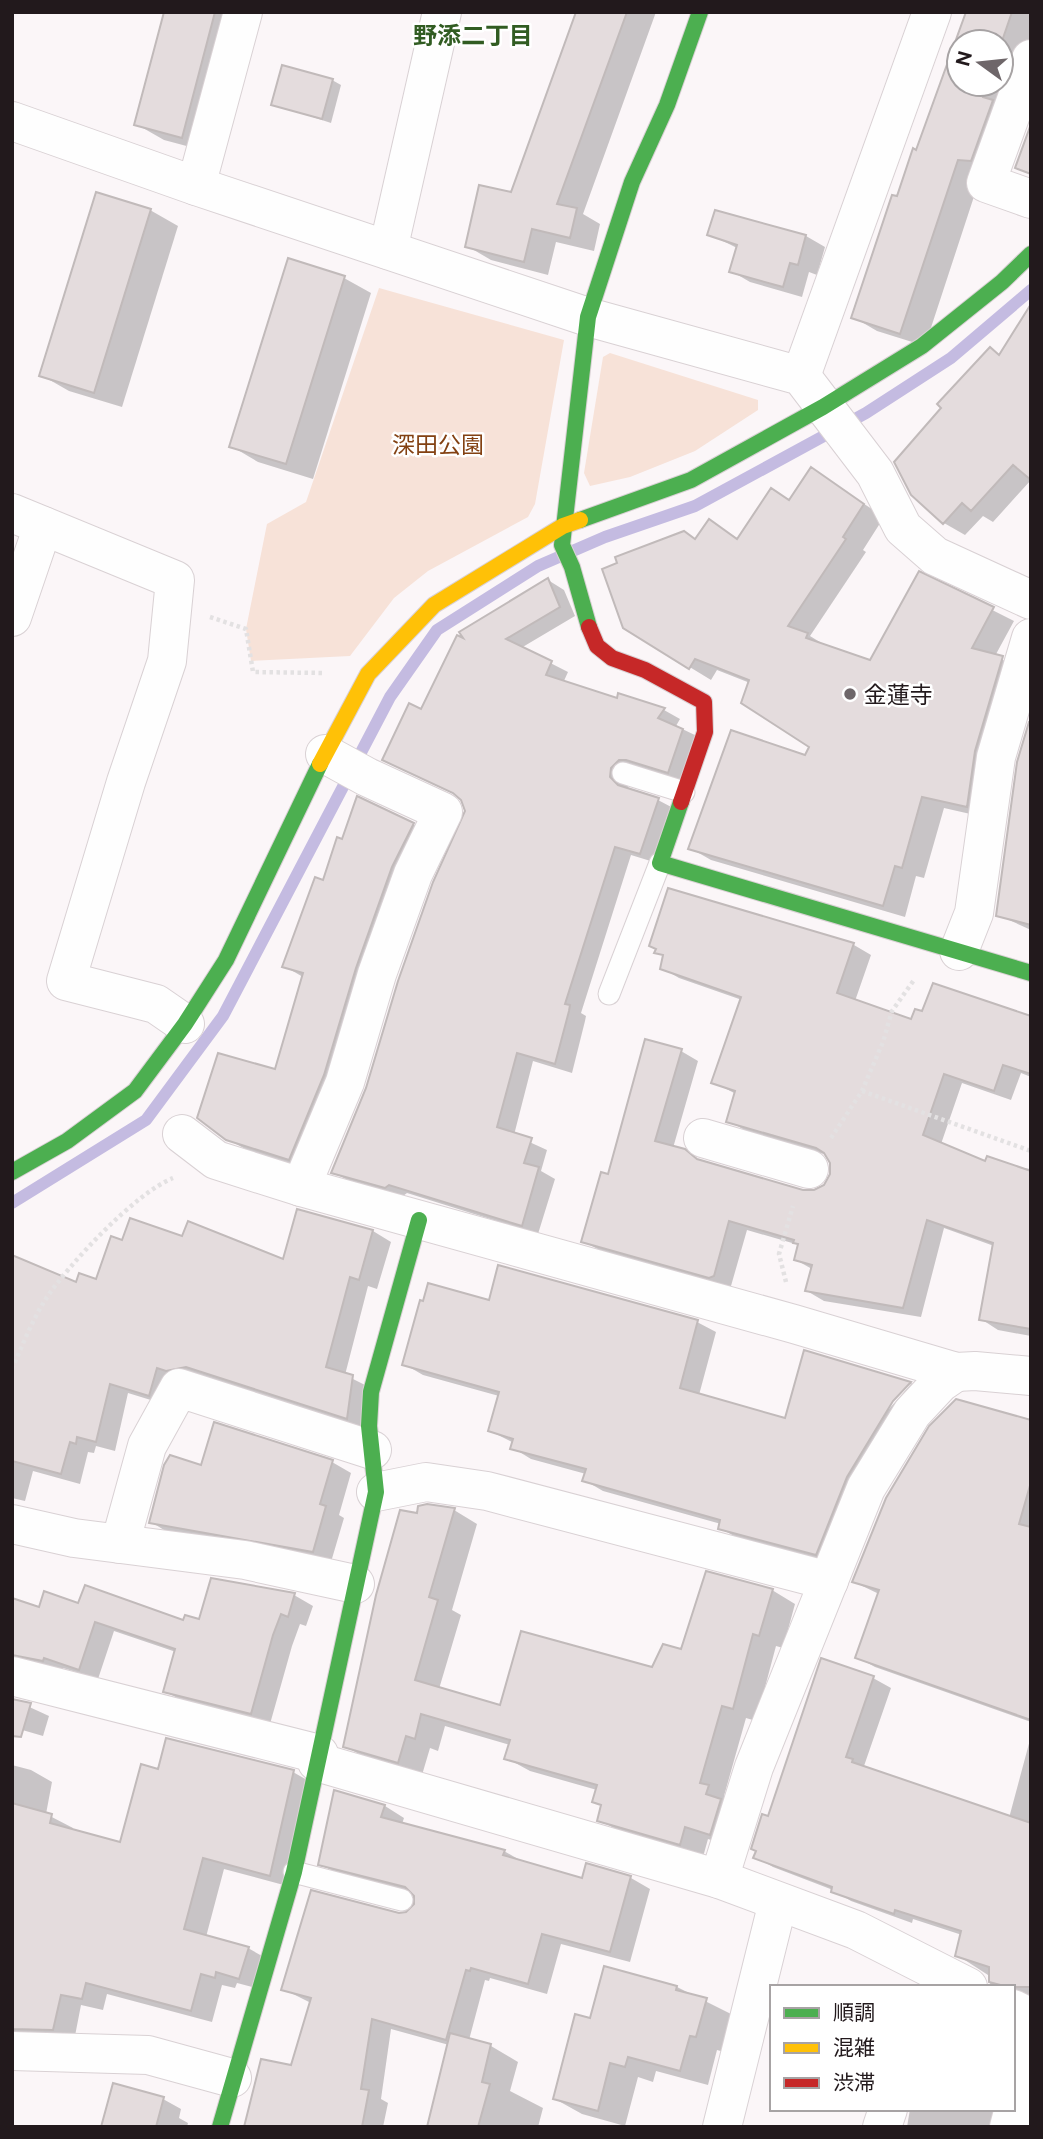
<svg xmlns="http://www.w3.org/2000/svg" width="1043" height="2139" font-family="'Public Sans','Noto Sans JP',sans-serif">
  <rect width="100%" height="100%" fill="#fbf6f8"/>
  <!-- green -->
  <g fill="#f7e2d8">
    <polygon points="379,288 564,340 535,504 528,517 428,571 394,598 350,656 251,661 246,629 267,524 306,502"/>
    <polygon points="610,353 758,400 758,410 695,451 630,477 590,486 584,473 603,357"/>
  </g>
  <!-- shadow -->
  <g fill="#0003" fill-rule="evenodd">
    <polygon points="166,12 246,12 209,152 164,140 136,124"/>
    <polygon points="577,12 656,12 583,214 600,224 594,251 556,242 548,275 491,260 467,246 512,194"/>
    <path d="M968,12H1031V75L985,163L925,346L877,331L853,317ZM959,42H1001V84H959Z"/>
    <polygon points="332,80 341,85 331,123 273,104"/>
    <polygon points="150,210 178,226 122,407 69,391 41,375"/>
    <polygon points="716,212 806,236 825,247 817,275 809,272 802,297 750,282 731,271 737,248 709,234"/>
    <polygon points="344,278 371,293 313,479 258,462 231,446"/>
    <polygon points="1031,308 1031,480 993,522 983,516 965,535 944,523 943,408 990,349 1001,355"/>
    <polygon points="811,469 884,517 863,550 866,552 810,636 828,647 871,662 919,573 1014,621 995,656 1023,670 988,818 944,808 924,878 916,876 905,917 711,860 690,848 806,757 812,746 750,683 717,670 711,680 624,627 710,522 739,539 790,501"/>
    <polygon points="548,580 564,590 575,616 521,648 568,672 563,683 618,700 619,695 664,710 680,719 676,726 699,737 684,781 626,780 629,790 658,800 675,809 657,863 631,855 581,1013 586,1016 585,1021 572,1073 533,1061 514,1135 547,1150 541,1171 555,1179 538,1234 407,1193 403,1196 349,1181 333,1172 368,1089 466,809 422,711 468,642"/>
    <polygon points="1030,724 1031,930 998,915"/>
    <polygon points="413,824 431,835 307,1169 247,1150 227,1139 276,1071 303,977 284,966 343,841"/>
    <polygon points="670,890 854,945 871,955 855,1001 912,1022 1031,1018 1031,1077 1021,1073 1011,1100 962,1083 941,1144 986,1164 1031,1169 1031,1336 998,1330 981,1319 994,1246 944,1228 921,1317 824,1301 807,1291 812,1269 796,1260 799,1245 747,1230 731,1286 728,1287 601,1251 583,1241 609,1176 681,1051 698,1061 673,1148 703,1162 803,1192 814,1192 825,1187 831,1176 832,1164 827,1155 746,1131 729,1121 736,1094 713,1082 742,1000 679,978 662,968 665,957 657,952"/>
    <polygon points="298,1211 373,1231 391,1242 377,1289 368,1286 345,1375 371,1388 366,1428 167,1405 128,1393 115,1451 96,1446 94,1453 88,1452 80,1484 33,1471 25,1501 12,1498 12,1257 77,1284 97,1281 123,1242 183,1238 284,1262"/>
    <path d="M490,1302L697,1322L716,1332L699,1395L786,1420L805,1352L911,1383L929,1394L835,1564L739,1539L720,1528L721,1524L603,1491L584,1480L586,1474L531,1459L513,1448L514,1443L490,1431L499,1396L423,1375L404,1364ZM907,1384H911L889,1409L886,1407Z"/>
    <polygon points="1031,1422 1031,1722 875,1667 857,1657 879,1594 854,1582"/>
    <polygon points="332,1462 351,1473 339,1515 344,1518 331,1562 169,1533 151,1522 202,1467"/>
    <polygon points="454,1510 477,1524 452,1610 461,1615 439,1689 502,1707 653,1669 772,1590 795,1604 783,1648 776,1646 756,1721 746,1718 724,1796 731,1801 733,1847 708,1839 703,1857 623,1833 599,1820 603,1807 594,1801 597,1790 530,1771 506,1758 510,1745 445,1726 438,1751 430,1748 422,1775 369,1760 345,1746 418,1515"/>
    <polygon points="294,1595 313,1606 306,1626 300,1624 292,1646 270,1724 184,1702 165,1691 176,1652 114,1631 98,1679 63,1668 62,1671 12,1676 12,1604 41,1609 79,1605 185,1622 200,1621"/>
    <polygon points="873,1678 891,1688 864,1766 936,1794 1009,1818 1031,1736 1031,1997 1013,2007 1013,1987 991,1987 988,1975 957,1955 962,1935 913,1919 912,1923 851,1901 833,1890 773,1867 756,1857 769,1818"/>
    <polygon points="12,1699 49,1716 43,1736 12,1727"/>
    <polygon points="12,1765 31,1770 52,1782 46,1814 73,1828 72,1830 122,1844 159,1771 293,1772 314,1784 291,1887 224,1869 206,1937 248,1948 269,1960 260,1989 237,1983 235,1988 222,1985 212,2022 107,1994 103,2010 81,2005 74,2041 12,2040"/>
    <polygon points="385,1806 404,1818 402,1824 504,1851 525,1863 583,1880 587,1865 631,1878 650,1889 630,1962 561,1944 547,1994 490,1978 489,1981 485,1980 469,2040 491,2046 518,2062 510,2091 543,2108 538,2127 428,2127 449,2045 391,2029 381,2099 388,2103 383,2127 244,2127 262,2061 292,2067 311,2003 283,1989 399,1915 412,1911 417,1903 414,1894 340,1875 320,1864"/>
    <polygon points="677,1987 733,2015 724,2052 717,2050 708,2085 656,2071 653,2082 638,2077 625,2126 582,2114 555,2099 592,2020"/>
    <polygon points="163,2099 181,2109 179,2118 188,2123 187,2127 103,2127"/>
    <polygon points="910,2109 1012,2109 1007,2127 907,2127"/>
  </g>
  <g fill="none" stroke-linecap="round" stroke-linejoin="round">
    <!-- stream -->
    <polyline stroke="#c4bbe1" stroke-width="12" points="12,1203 146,1120 223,1016 390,697 437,630 538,566 605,537 695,506 866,413 951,358 1031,290"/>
  </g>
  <!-- building -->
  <g fill="#e4dcdd" stroke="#c1baba" stroke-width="2">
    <polygon points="164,12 215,12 182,138 134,125"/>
    <polygon points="576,12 627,12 557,204 577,208 570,238 532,229 524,262 465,247 479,185 511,192"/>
    <polygon points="966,12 1012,12 1001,44 959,42 959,84 988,84 983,97 993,100 971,161 958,160 900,334 851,318 892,195 897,196 913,148 916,150"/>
    <polygon points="282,65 333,79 322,119 271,105"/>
    <polygon points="1031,124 1031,174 1015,168"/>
    <polygon points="96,192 151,209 94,393 39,376"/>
    <polygon points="715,210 806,235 798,265 790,263 783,287 729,272 737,245 707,235"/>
    <polygon points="288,258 345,276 286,464 229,447"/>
    <polygon points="1031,304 1031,480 1013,465 971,511 962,503 943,524 911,495 894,462 941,408 937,404 990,347 999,355"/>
    <polygon points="811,467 864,504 843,537 846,539 788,626 808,633 806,638 870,660 919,571 994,607 972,648 1003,656 975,751 967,807 922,797 902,868 895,866 883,906 688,849 731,730 805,755 809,747 741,703 749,680 695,659 689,669 623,628 602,569 617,563 615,557 684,531 695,539 709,519 737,539 771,488 789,500"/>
    <polygon points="548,578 560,607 506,639 552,661 546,675 617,698 618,693 665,708 658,718 683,729 668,773 626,760 619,760 611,768 610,777 618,785 659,798 640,854 615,847 565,1004 570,1005 569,1011 555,1064 517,1053 497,1127 532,1138 524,1163 539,1167 522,1226 389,1185 385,1188 331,1173 366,1088 398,981 433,882 465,811 461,800 453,793 382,760 409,703 421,709 457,635 463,638 459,632"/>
    <polygon points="1029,722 1031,722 1031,925 996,916 1017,762"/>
    <polygon points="357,796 414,823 392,867 356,968 324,1075 289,1160 226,1140 197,1118 218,1053 275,1069 303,973 282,967 315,877 323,880 337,837 342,839"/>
    <polygon points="668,888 854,943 837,993 911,1019 915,1009 922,1011 933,983 1031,1016 1031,1074 1003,1065 994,1091 944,1074 923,1135 985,1161 987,1156 1031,1171 1031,1329 979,1320 993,1243 927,1220 903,1308 805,1291 812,1265 794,1260 798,1244 793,1243 794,1240 729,1221 714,1276 709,1278 581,1242 601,1172 608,1174 645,1039 682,1049 655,1141 685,1149 697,1159 803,1190 814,1190 824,1185 830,1174 830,1163 824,1153 816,1148 726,1122 735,1091 711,1083 741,997 660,969 663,955 654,953 656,949 649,946"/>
    <polygon points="297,1209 373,1230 359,1280 350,1277 326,1367 353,1375 347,1419 186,1367 166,1371 157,1368 149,1396 110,1384 96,1442 77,1437 76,1444 70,1442 61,1474 12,1461 12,1255 76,1282 79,1273 96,1279 111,1236 122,1240 130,1218 182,1236 188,1221 283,1259"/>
    <polygon points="498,1265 698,1320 680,1388 785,1418 804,1350 911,1382 893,1401 847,1477 816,1555 718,1529 720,1520 582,1481 586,1469 510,1449 513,1439 488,1431 499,1392 402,1365 420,1300 423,1301 428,1283 489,1300"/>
    <polygon points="956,1399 1031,1420 1031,1482 1019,1524 1031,1527 1031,1720 855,1658 879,1590 852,1582 886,1498 929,1426"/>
    <polygon points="214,1422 333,1460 320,1504 326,1506 313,1552 149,1523 164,1465 170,1455 201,1465"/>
    <polygon points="427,1504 455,1508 429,1597 438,1600 415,1680 500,1705 521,1631 652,1667 663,1644 681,1649 706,1571 773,1589 759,1636 753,1634 733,1709 722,1706 700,1783 709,1785 706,1794 721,1799 710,1835 685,1827 680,1845 597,1821 601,1805 592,1802 597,1785 504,1759 510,1740 421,1714 415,1739 406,1736 398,1763 343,1747 376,1595 400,1510 417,1513 418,1506"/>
    <polygon points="211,1578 295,1593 288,1617 281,1614 273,1635 251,1714 163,1692 175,1649 95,1622 79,1670 44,1658 43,1661 12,1655 12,1598 39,1607 44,1591 78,1603 85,1585 183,1620 185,1615 199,1619"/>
    <polygon points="821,1658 874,1676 846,1757 853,1759 852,1762 1031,1823 1031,1987 1008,1987 989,1982 989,1967 955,1956 961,1931 895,1910 894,1914 831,1892 832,1887 753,1858 756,1851 751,1849 762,1814 768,1816"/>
    <polygon points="12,1699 31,1703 21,1737 12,1736"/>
    <polygon points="166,1738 294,1770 270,1876 203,1858 184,1929 249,1947 239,1979 216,1972 215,1978 201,1974 191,2011 86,1983 82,1999 61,1995 53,2030 12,2029 12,1803 52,1814 50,1823 120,1842 141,1764 158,1769"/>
    <polygon points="334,1790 385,1805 381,1817 505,1850 503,1855 582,1878 586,1863 631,1876 610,1952 542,1934 528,1984 471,1968 470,1971 466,1970 446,2040 372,2019 361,2089 369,2090 362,2127 244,2127 261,2059 291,2065 311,1998 281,1990 311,1890 399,1913 406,1912 414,1904 414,1896 405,1887 318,1865"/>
    <polygon points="604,1966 677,1986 676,1990 707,1998 696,2037 690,2036 680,2071 628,2057 625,2067 610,2063 598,2111 553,2099 575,2014 590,2018"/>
    <polygon points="450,2033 491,2044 482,2082 490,2084 478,2127 427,2127"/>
    <polygon points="113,2083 164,2097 156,2127 101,2127"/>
  </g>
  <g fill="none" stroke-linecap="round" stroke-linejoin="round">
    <defs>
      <g id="lane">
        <polyline points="623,773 684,792"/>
        <polyline points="609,994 660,863"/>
        <polyline points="294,1872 402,1900"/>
      </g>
      <g id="street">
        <polyline points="1031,59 986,183 1031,199"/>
        <polyline points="12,121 196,186 588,317 801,376 875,473 903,528 935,556 1031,600"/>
        <polyline points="196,186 243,12"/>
        <polyline points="388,250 442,12"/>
        <polyline points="801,376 932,12"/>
        <polyline points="12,513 175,580 167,661 126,782 66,981 156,1004 185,1024"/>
        <polyline points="12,617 43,526"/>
        <polyline points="959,951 974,913 996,757 1031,638"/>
        <polyline points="182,1134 216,1160 301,1187 794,1324 956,1372 975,1371 1031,1376"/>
        <polyline points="703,1138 809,1169"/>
        <polyline points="301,1187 345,1082 377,974 413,874 443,812 367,777 325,754"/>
        <polyline points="376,1492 426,1482 487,1491 829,1581"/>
        <polyline points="12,1524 74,1538 245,1560 355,1584"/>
        <polyline points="120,1544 147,1446 179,1388 372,1450"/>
        <polyline points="12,1676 319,1754"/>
        <polyline points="317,1762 719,1879 856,1930 968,1987"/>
        <polyline points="719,1879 754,1767 866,1488 912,1413 940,1383 956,1372"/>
        <polyline points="1013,2009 1031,2018"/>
        <polyline points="12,2051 148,2055 232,2078"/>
        <polyline points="722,2127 778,1902"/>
        <polyline points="882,2127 888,2109"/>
        <polyline points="1009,2127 1031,2043"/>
      </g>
      <g id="fast">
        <polyline points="580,520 691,480 823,407 922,346 1002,282 1031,254"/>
        <polyline points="589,627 572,567 562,545 588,317 632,182 667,105 700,12"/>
        <polyline points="681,802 660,863 1031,973"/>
        <polyline points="12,1172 67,1141 135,1091 185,1024 226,960 320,764"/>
        <polyline points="220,2127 294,1872 376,1492 369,1426 371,1392 419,1220"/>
      </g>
      <polyline id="slow" points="320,764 368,674 434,605 563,526 580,520"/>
      <polyline id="jam" points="589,627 597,646 612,658 645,670 704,702 705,732 681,802"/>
    </defs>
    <!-- lane casing -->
    <use href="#lane" stroke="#d9d1d4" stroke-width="23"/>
    <!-- street casing -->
    <use href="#street" stroke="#d9d1d4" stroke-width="40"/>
    <!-- fast casing -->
    <use href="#fast" stroke="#d9d1d4" stroke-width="18"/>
    <!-- slow casing -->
    <use href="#slow" stroke="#d9d1d4" stroke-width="18"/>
    <!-- jam casing -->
    <use href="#jam" stroke="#d9d1d4" stroke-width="18"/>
    <!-- path -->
    <g stroke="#e3e1e2" stroke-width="4.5" stroke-dasharray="3.5 3.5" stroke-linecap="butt">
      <polyline points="210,617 246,629 253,672 324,673"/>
      <polyline points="862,1091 1031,1151"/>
      <polyline points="831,1138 862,1091 883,1042 892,1011 914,980"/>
      <polyline points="786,1282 779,1254 793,1206"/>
      <path d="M12,1369C22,1346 32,1321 45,1300C69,1264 134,1194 173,1178"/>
    </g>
    <!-- lane -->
    <use href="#lane" stroke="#fefefe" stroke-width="21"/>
    <!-- street -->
    <use href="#street" stroke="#fefefe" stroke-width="38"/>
    <!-- fast -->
    <use href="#fast" stroke="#4caf50" stroke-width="16"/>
    <!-- slow -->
    <use href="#slow" stroke="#ffc107" stroke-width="16"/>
    <!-- jam -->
    <use href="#jam" stroke="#c62828" stroke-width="16"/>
  </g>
  <!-- markers -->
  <circle fill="#6e6669" stroke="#fff" stroke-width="2.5" cx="850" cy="694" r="7"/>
  <g text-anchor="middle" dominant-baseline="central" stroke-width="5" stroke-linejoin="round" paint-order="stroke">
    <!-- park labels -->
    <g font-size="23" fill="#834112" stroke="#fff">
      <text x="438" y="444">深田公園</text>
    </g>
    <!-- poi labels -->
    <g font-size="23" fill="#22191c" stroke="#fff" text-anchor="start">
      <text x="864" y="694">金蓮寺</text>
    </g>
    <!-- neighbourhood labels -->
    <g font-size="24" font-weight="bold" fill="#315c22" stroke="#fff">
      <text x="473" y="35">野添二丁目</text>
    </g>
  </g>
  <!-- border -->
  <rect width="1043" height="2139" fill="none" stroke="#22191c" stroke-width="28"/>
  <!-- legend -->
  <rect x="770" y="1985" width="245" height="126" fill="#ffffff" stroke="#a7a3a4" stroke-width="2"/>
  <rect x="784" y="2008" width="35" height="10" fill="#4caf50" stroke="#a7a3a4" stroke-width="2"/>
  <text x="833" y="2020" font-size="21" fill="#22191c">順調</text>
  <rect x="784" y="2043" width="35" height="10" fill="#ffc107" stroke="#a7a3a4" stroke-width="2"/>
  <text x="833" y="2055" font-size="21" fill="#22191c">混雑</text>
  <rect x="784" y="2078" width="35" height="10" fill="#c62828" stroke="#a7a3a4" stroke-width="2"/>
  <text x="833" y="2090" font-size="21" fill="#22191c">渋滞</text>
  <!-- north arrow -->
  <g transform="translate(980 63) rotate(285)"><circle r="33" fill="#ffffff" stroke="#a7a3a4" stroke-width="2"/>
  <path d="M0-5L12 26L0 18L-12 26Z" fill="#6e6669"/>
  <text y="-10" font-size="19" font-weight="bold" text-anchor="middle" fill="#22191c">N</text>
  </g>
</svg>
